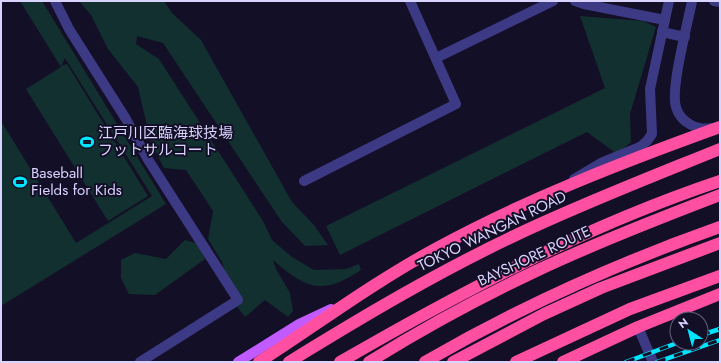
<svg xmlns="http://www.w3.org/2000/svg" width="721" height="363" font-family="Jost,'Noto Sans JP',sans-serif">
  <style>
    .green { fill: #12302f }
    .lines { fill: none; stroke-linecap: round; stroke-linejoin: round }
    .minor { stroke: #3d3a85; stroke-width: 10 }
    .major { stroke: #c25bff; stroke-width: 10 }
    .highway { stroke: #ff4fa3; stroke-width: 12 }
    .rail-casing { stroke: #00e5ff; stroke-width: 4.5 }
    .rail { stroke: #130f26; stroke-width: 3; stroke-dasharray: 9; stroke-linecap: butt }
    .labels { text-anchor: middle; dominant-baseline: central; stroke-width: 4; stroke-linejoin: round; paint-order: stroke }
    .poi-label { font-size: 15px; fill: #d9d4ff; stroke: #130f26; text-anchor: start }
    .street-label { font-size: 15px; fill: #d9d4ff; stroke: #130f26 }
  </style>
  <rect width="100%" height="100%" fill="#130f26"/>
  <!-- green -->
  <g class="green">
    <polygon points="20,1 42,1 166,204 1,306 1,121 76,243 152,196 65,58 61,66 67,64 148,196 108,221 26,89 61,67"/>
    <path d="M79 1H164L172 13 201 40 292 202 314 225 328 245 305 246 282 222 163 43 137 36 136 44 159 59 263 221 272 240 292 257 314 270 346 269 359 264 361 270C322 296 306 289 273 260L276 269 290 293 293 311 288 317 265 300 245 317 232 300 222 262 208 239 213 211 186 170 164 168 151 143 138 87 108 49 91 15Z"/>
    <polygon points="580,16 643,21 656,27 630,114 631,142 617,154 587,132 340,255 326,226 605,88"/>
    <polygon points="185,240 199,244 205,259 155,295 129,294 121,278 121,260 135,253 166,259"/>
  </g>
  <g class="lines">
    <!-- minor -->
    <g class="minor">
      <polyline points="55,1 69,29 126,119 147,158 238,300 140,362"/>
      <polyline points="575,1 584,4 665,20"/>
      <path d="M692 1C688 23 670 89 676 107 680 122 697 131 712 128"/>
      <polyline points="714,1 720,2"/>
      <polyline points="662,32 685,37"/>
      <polyline points="436,58 553,1"/>
      <polyline points="574,179 601,163 640,147 647,141 652,134 650,89 669,1"/>
      <polyline points="304,181 456,104 410,1"/>
      <polyline points="638,327 653,362"/>
    </g>
    <!-- major -->
    <polyline class="major" points="238,362 299,324 331,309"/>
    <!-- highway -->
    <g class="highway">
      <path d="M259 362C318 324 374 282 437 248 527 199 623 162 720 127"/>
      <path d="M289 362C362 317 436 273 514 236 581 204 651 177 720 149"/>
      <path d="M340 362C461 292 586 226 720 181"/>
      <path d="M369 362C422 329 477 299 534 272 595 243 657 219 720 195"/>
      <path d="M425 362C518 308 618 263 720 227"/>
      <polyline points="453,362 544,314 601,288 720,243"/>
      <polyline points="516,362 630,309 720,276"/>
      <polyline points="563,362 638,327 720,294"/>
    </g>
    <defs>
      <g id="rail">
        <polyline points="701,335 720,329"/>
        <polyline points="626,362 677,343"/>
        <polyline points="657,362 720,340"/>
      </g>
    </defs>
    <!-- rail casing -->
    <use href="#rail" class="rail-casing"/>
    <!-- rail -->
    <use href="#rail" class="rail"/>
  </g>
  <!-- icons -->
  <defs>
    <symbol id="stadium-bare" viewBox="-9 -9 18 18"><path d="M0-5a6.5 5 0 1 0 0 10a6.5 5 0 1 0 0-10ZM-3.5-1.8h7v3.6h-7Z" fill="#00e5ff" stroke="#130f26" stroke-width="2.5" paint-order="stroke"/></symbol>
  </defs>
  <g fill-rule="evenodd">
    <use href="#stadium-bare" x="77" y="132" width="20" height="20"/>
    <use href="#stadium-bare" x="10" y="172" width="20" height="20"/>
  </g>
  <g class="labels">
    <!-- poi labels -->
    <g class="poi-label">
      <text x="98" y="133">江戸川区臨海球技場<tspan x="98" dy="17">フットサルコート</tspan></text>
      <text x="31" y="173">Baseball<tspan x="31" dy="17">Fields for Kids</tspan></text>
    </g>
    <!-- street labels -->
    <g class="street-label">
      <text transform="translate(492 231) rotate(-26)">TOKYO WANGAN ROAD</text>
      <text transform="translate(534 256) rotate(-25)">BAYSHORE ROUTE</text>
    </g>
  </g>
  <!-- border -->
  <rect width="721" height="363" fill="none" stroke="#d9d4ff" stroke-width="4"/>
  <!-- north arrow -->
  <g transform="translate(689 331) rotate(324)"><circle r="19" fill="#130f26" stroke="#625e7d"/>
  <path d="M0-3L7 15L0 10L-7 15Z" fill="#00e5ff"/>
  <text y="-6" font-size="11" font-weight="bold" text-anchor="middle" fill="#d9d4ff">N</text>
  </g>
</svg>
